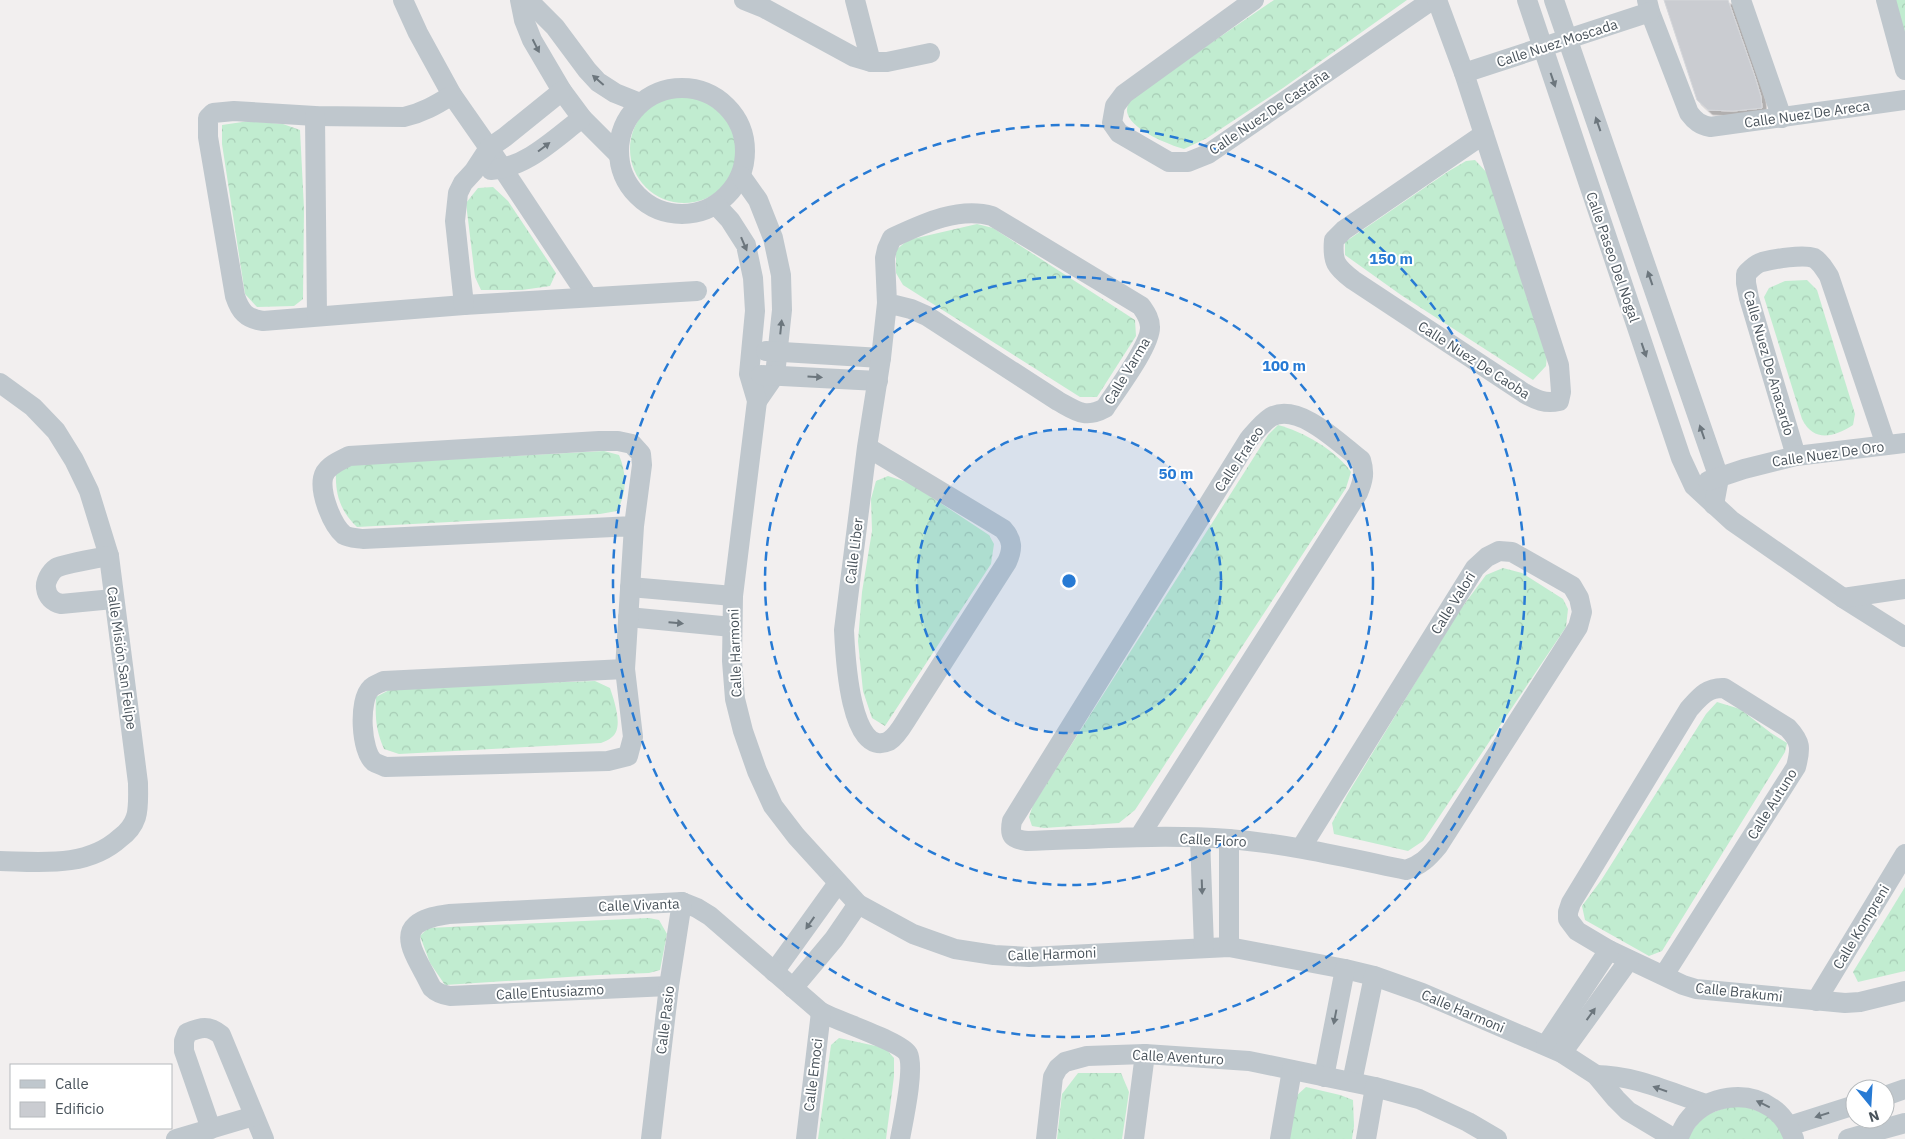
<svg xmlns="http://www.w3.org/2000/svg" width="1905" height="1139" font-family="'IBM Plex Sans',sans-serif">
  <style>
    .forest { fill: url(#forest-crowns) }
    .building { fill: #caccd1; stroke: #d4d6da; filter: url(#shadow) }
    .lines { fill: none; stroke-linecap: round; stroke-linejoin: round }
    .minor { stroke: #bfc7cd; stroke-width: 20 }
    .oneway { fill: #6c767d }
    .ring { fill: none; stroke: #277ad4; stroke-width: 2.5; stroke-dasharray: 9 6 }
    .labels { text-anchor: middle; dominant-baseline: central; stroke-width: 4; stroke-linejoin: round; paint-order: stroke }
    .street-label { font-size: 14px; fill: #49535b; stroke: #fff }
    .centre { fill: #277ad4; stroke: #fff; stroke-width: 2.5 }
    .ring-label { font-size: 15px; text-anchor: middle; font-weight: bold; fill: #277ad4; stroke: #fff; stroke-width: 4; stroke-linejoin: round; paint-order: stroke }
  </style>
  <defs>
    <pattern id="forest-crowns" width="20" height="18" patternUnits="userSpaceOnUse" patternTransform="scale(1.25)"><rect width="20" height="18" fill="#c1ecd0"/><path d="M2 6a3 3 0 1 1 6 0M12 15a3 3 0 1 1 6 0" fill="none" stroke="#a7ccb5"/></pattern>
    <filter id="shadow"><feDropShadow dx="4.5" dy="4.5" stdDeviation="0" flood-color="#0004"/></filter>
  </defs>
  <rect width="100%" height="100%" fill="#f2efef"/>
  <!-- forest -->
  <g class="forest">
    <path d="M1274 0H1407L1283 88 1207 138 1184 149C1169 145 1133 130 1128 115 1125 108 1129 103 1132 97Z"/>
    <polygon points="1894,0 1905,0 1905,34"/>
    <circle cx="684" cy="149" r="54"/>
    <polygon points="249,121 283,124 300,130 304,209 303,299 294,306 257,307 245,294 222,144 222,125"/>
    <polygon points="1475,160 1490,176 1547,355 1546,366 1533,380 1401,295 1345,255 1345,242 1449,171 1466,161"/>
    <polygon points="493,187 508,201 556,273 550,286 522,290 481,290 475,277 466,203 478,188"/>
    <polygon points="977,224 993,228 1135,320 1136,336 1097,397 1080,397 903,285 896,273 896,250 908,240"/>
    <path d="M1807 280 1817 290 1855 414 1853 425C1834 437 1814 443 1802 419L1764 297 1769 288 1785 281Z"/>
    <path d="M1278 425C1302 431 1337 451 1351 472L1346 488 1135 810 1119 823 1044 828 1032 826 1029 817 1033 805 1268 435Z"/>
    <path d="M604 451 619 455C627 474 627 493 617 511L600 514 357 527C341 512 335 495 336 473L345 465Z"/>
    <polygon points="888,476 910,483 989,535 994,544 991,564 885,726 872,718 863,691 858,641 862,592 872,531 871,499 876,481"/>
    <polygon points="1503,568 1522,573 1563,599 1568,609 1566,627 1423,841 1408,851 1334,834 1332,823 1347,795 1457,614 1486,575"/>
    <path d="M595 681 610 688C614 700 624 728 612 737 609 740 605 741 601 743L399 754 384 749C376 730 375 718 376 697L393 688Z"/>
    <polygon points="1717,702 1740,709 1771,733 1787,743 1785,752 1662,951 1649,956 1585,920 1582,906 1602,879 1706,714"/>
    <polygon points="1905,887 1905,971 1858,982 1853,972"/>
    <polygon points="649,918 659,920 667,934 660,970 649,973 598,975 445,985 430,963 420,936 428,928"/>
    <polygon points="839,1038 885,1048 894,1058 894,1076 886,1139 818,1139 831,1045"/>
    <polygon points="1078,1073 1121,1073 1129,1092 1122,1139 1057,1139 1062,1094"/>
    <polygon points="1306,1087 1340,1095 1353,1100 1354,1126 1352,1139 1289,1139 1296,1096"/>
    <path d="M1738 1104 1769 1115 1786 1139H1688C1702 1112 1711 1113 1738 1104Z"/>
  </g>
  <!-- building -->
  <polygon class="building" points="1664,0 1728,0 1755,77 1761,97 1762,108 1733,111 1708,110 1697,100"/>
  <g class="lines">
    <!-- minor -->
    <g class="minor">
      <polyline points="403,0 418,33 452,95 489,148 588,297"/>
      <polyline points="520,0 524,20 532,40 562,91 582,118 618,154"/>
      <polyline points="528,0 555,27 587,70 598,82 615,93 640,103"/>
      <polyline points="744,0 764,8 854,57 871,62 887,62 930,53"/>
      <polyline points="855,0 871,62"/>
      <polyline points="1254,0 1124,94 1115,106 1112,123 1119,133 1169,162 1188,162 1208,154 1432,0"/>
      <path d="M1437 0 1464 73 1559 365 1561 392 1559 401C1545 404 1536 400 1524 393L1353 280C1336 267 1332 262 1334 240L1344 230 1484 134"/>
      <polyline points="1527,0 1681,458 1694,486 1732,521 1843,598 1905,637"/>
      <polyline points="1554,0 1719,478 1714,505"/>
      <path d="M1647 0 1650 12 1689 113C1695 121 1700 125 1710 127L1905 100"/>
      <polyline points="1741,0 1782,118"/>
      <polyline points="1886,0 1905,70"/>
      <polyline points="1464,73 1650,12"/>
      <circle cx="682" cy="151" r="63"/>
      <path d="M452 95C436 105 422 113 404 117L315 116 234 111 213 113 208 118V137L235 296C240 311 246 319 263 321L464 305 697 291"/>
      <polyline points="315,116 317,316"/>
      <path d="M491 170C527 167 554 139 582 118"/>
      <polyline points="741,176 758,200 773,238 781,275 782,310 775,375 757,401"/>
      <polyline points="716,205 730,220 746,245 753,278 755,311 749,374 757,401 733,596 732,661 735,699 743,731 757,771 773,806 796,836 858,904 913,934 955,949 994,955 1029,957 1229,947 1345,969 1374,976 1422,993 1562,1053 1596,1075 1616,1099 1628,1111 1675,1139"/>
      <polyline points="464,305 455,221 458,193 463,183 474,171 489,148 505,137 562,91"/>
      <polyline points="766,351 881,358"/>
      <polyline points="761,375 878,381"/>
      <path d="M0 383 33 407 56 431 74 460 89 491 109 556 138 783C138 794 139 807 136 817 133 826 127 833 120 838 87 868 41 862 0 861"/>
      <path d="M867 447 1003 529C1013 540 1013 549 1007 562L908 717C903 725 897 736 889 741 849 760 845 650 844 630L867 447 881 358 887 303 885 258 887 249 892 238C922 224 959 206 992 216L1141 306C1145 312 1150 318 1150 327 1151 345 1116 391 1105 408 1085 419 1076 411 1058 401L927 316 911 309 887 303"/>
      <path d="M1796 456 1749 298 1746 283V274C1751 269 1755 264 1762 262 1774 259 1803 254 1814 258 1821 262 1825 270 1829 276L1886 445"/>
      <polyline points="1708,481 1744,469 1796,456 1905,443"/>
      <path d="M109 556C98 558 63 564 56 568 50 572 45 582 46 588 47 597 53 602 61 604L113 599"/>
      <polyline points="630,587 733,596"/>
      <polyline points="1843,598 1905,589"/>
      <polyline points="628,617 732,627"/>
      <path d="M625 669 384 681C380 683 374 685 371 688 358 700 361 752 374 762 377 764 382 765 385 767L608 761 628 756 633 737 625 669 634 526 642 465 641 454 632 444 618 441H599L349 456C340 461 325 466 323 478 320 494 332 525 344 535 349 538 357 538 363 539L634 526"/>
      <path d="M1139 837 1358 493C1363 481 1365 473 1361 460 1340 444 1299 402 1271 417 1262 423 1256 431 1249 439L1012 821C1009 836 1012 839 1027 841 1094 839 1162 834 1229 839 1289 844 1348 858 1406 870 1421 865 1428 858 1438 846L1578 627 1582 612 1579 598 1572 586 1512 552 1499 551 1487 557 1475 568 1301 848"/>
      <polyline points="1200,838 1204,947"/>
      <polyline points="1229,839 1229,947"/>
      <polyline points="774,972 838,883"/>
      <path d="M1664 975 1796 767C1801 748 1801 742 1788 728L1724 688C1707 687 1699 698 1689 709L1571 903 1568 912V919L1577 931 1609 950 1683 985 1696 989 1845 1003 1860 1002 1905 991"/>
      <path d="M669 986 450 996C444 995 437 993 432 988 429 983 426 976 423 971 417 959 402 937 416 925 425 917 438 916 449 914L682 902 697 908 710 916 821 1012C837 1021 902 1042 908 1054 915 1068 903 1122 900 1139"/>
      <polyline points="793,988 834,939 858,904"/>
      <polyline points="1816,1001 1905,854"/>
      <polyline points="1546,1045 1609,950"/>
      <polyline points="1562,1053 1629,960"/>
      <path d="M1596 1075C1634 1075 1671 1093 1706 1104"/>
      <polyline points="1324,1077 1345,969"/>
      <polyline points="1352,1082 1374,976"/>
      <polyline points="1885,1096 1905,1089"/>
      <polyline points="1789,1126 1855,1105"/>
      <path d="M211 1129 184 1051V1041L187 1033C201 1027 209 1025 221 1035L264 1139"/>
      <polyline points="176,1139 254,1116"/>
      <polyline points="651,1139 669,986 682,902"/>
      <polyline points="806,1139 821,1012"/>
      <polyline points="1046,1139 1053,1077 1058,1068 1065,1062 1087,1056 1145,1054 1249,1061 1375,1087 1419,1099 1468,1122 1497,1139"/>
      <polyline points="1134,1139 1145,1054"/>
      <polyline points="1280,1139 1292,1070"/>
      <polyline points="1366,1139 1375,1087"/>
      <path d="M1678 1139C1681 1133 1684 1124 1689 1119 1709 1095 1747 1090 1772 1108 1783 1115 1790 1128 1794 1139"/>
      <polyline points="1848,1139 1905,1123"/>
    </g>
  </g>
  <!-- one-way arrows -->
  <defs><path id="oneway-solid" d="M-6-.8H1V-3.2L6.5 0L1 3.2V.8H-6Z" transform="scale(1.25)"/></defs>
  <g class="oneway">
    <use href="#oneway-solid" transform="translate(536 46) rotate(63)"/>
    <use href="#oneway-solid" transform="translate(598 80) rotate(-139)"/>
    <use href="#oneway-solid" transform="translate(1553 80) rotate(71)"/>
    <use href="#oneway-solid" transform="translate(1598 124) rotate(-109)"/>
    <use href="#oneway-solid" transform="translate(544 147) rotate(-37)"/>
    <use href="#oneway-solid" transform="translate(744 244) rotate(67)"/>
    <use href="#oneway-solid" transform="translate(1650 278) rotate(-109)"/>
    <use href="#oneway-solid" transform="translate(781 327) rotate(-84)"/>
    <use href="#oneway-solid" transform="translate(1644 350) rotate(71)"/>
    <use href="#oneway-solid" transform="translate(815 377) rotate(3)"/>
    <use href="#oneway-solid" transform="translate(1702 432) rotate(-109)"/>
    <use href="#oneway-solid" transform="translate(676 623) rotate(5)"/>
    <use href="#oneway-solid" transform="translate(1202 887) rotate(88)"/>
    <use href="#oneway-solid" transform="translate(810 923) rotate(125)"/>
    <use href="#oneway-solid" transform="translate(1591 1014) rotate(-54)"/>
    <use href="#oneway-solid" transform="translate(1335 1017) rotate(101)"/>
    <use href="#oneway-solid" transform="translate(1660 1089) rotate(-161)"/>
    <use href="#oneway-solid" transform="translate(1763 1104) rotate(-154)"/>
    <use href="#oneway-solid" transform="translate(1822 1115) rotate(163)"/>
  </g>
  <!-- distance rings -->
  <circle cx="1069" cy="581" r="152" fill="#277ad4" fill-opacity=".12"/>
  <g class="ring">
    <circle cx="1069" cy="581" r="152"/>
    <circle cx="1069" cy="581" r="304"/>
    <circle cx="1069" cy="581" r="456"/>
  </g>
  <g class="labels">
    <!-- street labels -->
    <g class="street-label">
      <text transform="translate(1557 43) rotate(-18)">Calle Nuez Moscada</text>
      <text transform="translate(1269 112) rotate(-34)">Calle Nuez De Castaña</text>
      <text transform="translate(1807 114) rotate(-8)">Calle Nuez De Areca</text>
      <text transform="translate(1613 257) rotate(71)">Calle Paseo Del Nogal</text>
      <text transform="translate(1474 360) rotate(33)">Calle Nuez De Caoba</text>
      <text transform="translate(1769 363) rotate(74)">Calle Nuez De Anacardo</text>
      <text transform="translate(1127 371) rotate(-59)">Calle Varma</text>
      <text transform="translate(1828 454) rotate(-8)">Calle Nuez De Oro</text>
      <text transform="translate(1239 459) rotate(-56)">Calle Frateo</text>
      <text transform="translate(854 551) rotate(-83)">Calle Liber</text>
      <text transform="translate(1453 603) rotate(-58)">Calle Valori</text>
      <text transform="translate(735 653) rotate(-92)">Calle Harmoni</text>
      <text transform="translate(122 658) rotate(82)">Calle Misión San Felipe</text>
      <text transform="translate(1772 804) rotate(-58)">Calle Autuno</text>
      <text transform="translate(1213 840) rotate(3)">Calle Floro</text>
      <text transform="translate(639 905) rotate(-2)">Calle Vivanta</text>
      <text transform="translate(1861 927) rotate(-59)">Calle Kompreni</text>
      <text transform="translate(1052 954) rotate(-2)">Calle Harmoni</text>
      <text transform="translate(550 992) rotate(-3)">Calle Entusiazmo</text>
      <text transform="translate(1739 992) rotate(6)">Calle Brakumi</text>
      <text transform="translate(1463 1011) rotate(23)">Calle Harmoni</text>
      <text transform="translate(665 1020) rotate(-83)">Calle Pasio</text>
      <text transform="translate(1178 1057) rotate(3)">Calle Aventuro</text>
      <text transform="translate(813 1075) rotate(-83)">Calle Emoci</text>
    </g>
  </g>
  <circle cx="1069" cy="581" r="8" class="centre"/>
  <g class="ring-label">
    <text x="1391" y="264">150 m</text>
    <text x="1284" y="371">100 m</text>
    <text x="1176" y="479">50 m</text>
  </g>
  <!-- legend -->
  <rect x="10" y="1064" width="162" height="65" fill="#ffffff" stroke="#b6babd"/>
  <rect x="20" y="1080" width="25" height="8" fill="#bfc7cd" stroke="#b6babd"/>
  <text x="55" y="1089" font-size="15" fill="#49535b">Calle</text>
  <rect x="20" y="1102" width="25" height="15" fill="#caccd1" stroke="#b6babd"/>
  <text x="55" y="1114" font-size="15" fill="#49535b">Edificio</text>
  <!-- north arrow -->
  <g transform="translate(1870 1104) rotate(162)"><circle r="24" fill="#ffffff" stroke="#b6babd"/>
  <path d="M0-4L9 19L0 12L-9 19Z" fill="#277ad4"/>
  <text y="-8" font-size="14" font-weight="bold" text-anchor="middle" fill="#49535b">N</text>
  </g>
</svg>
